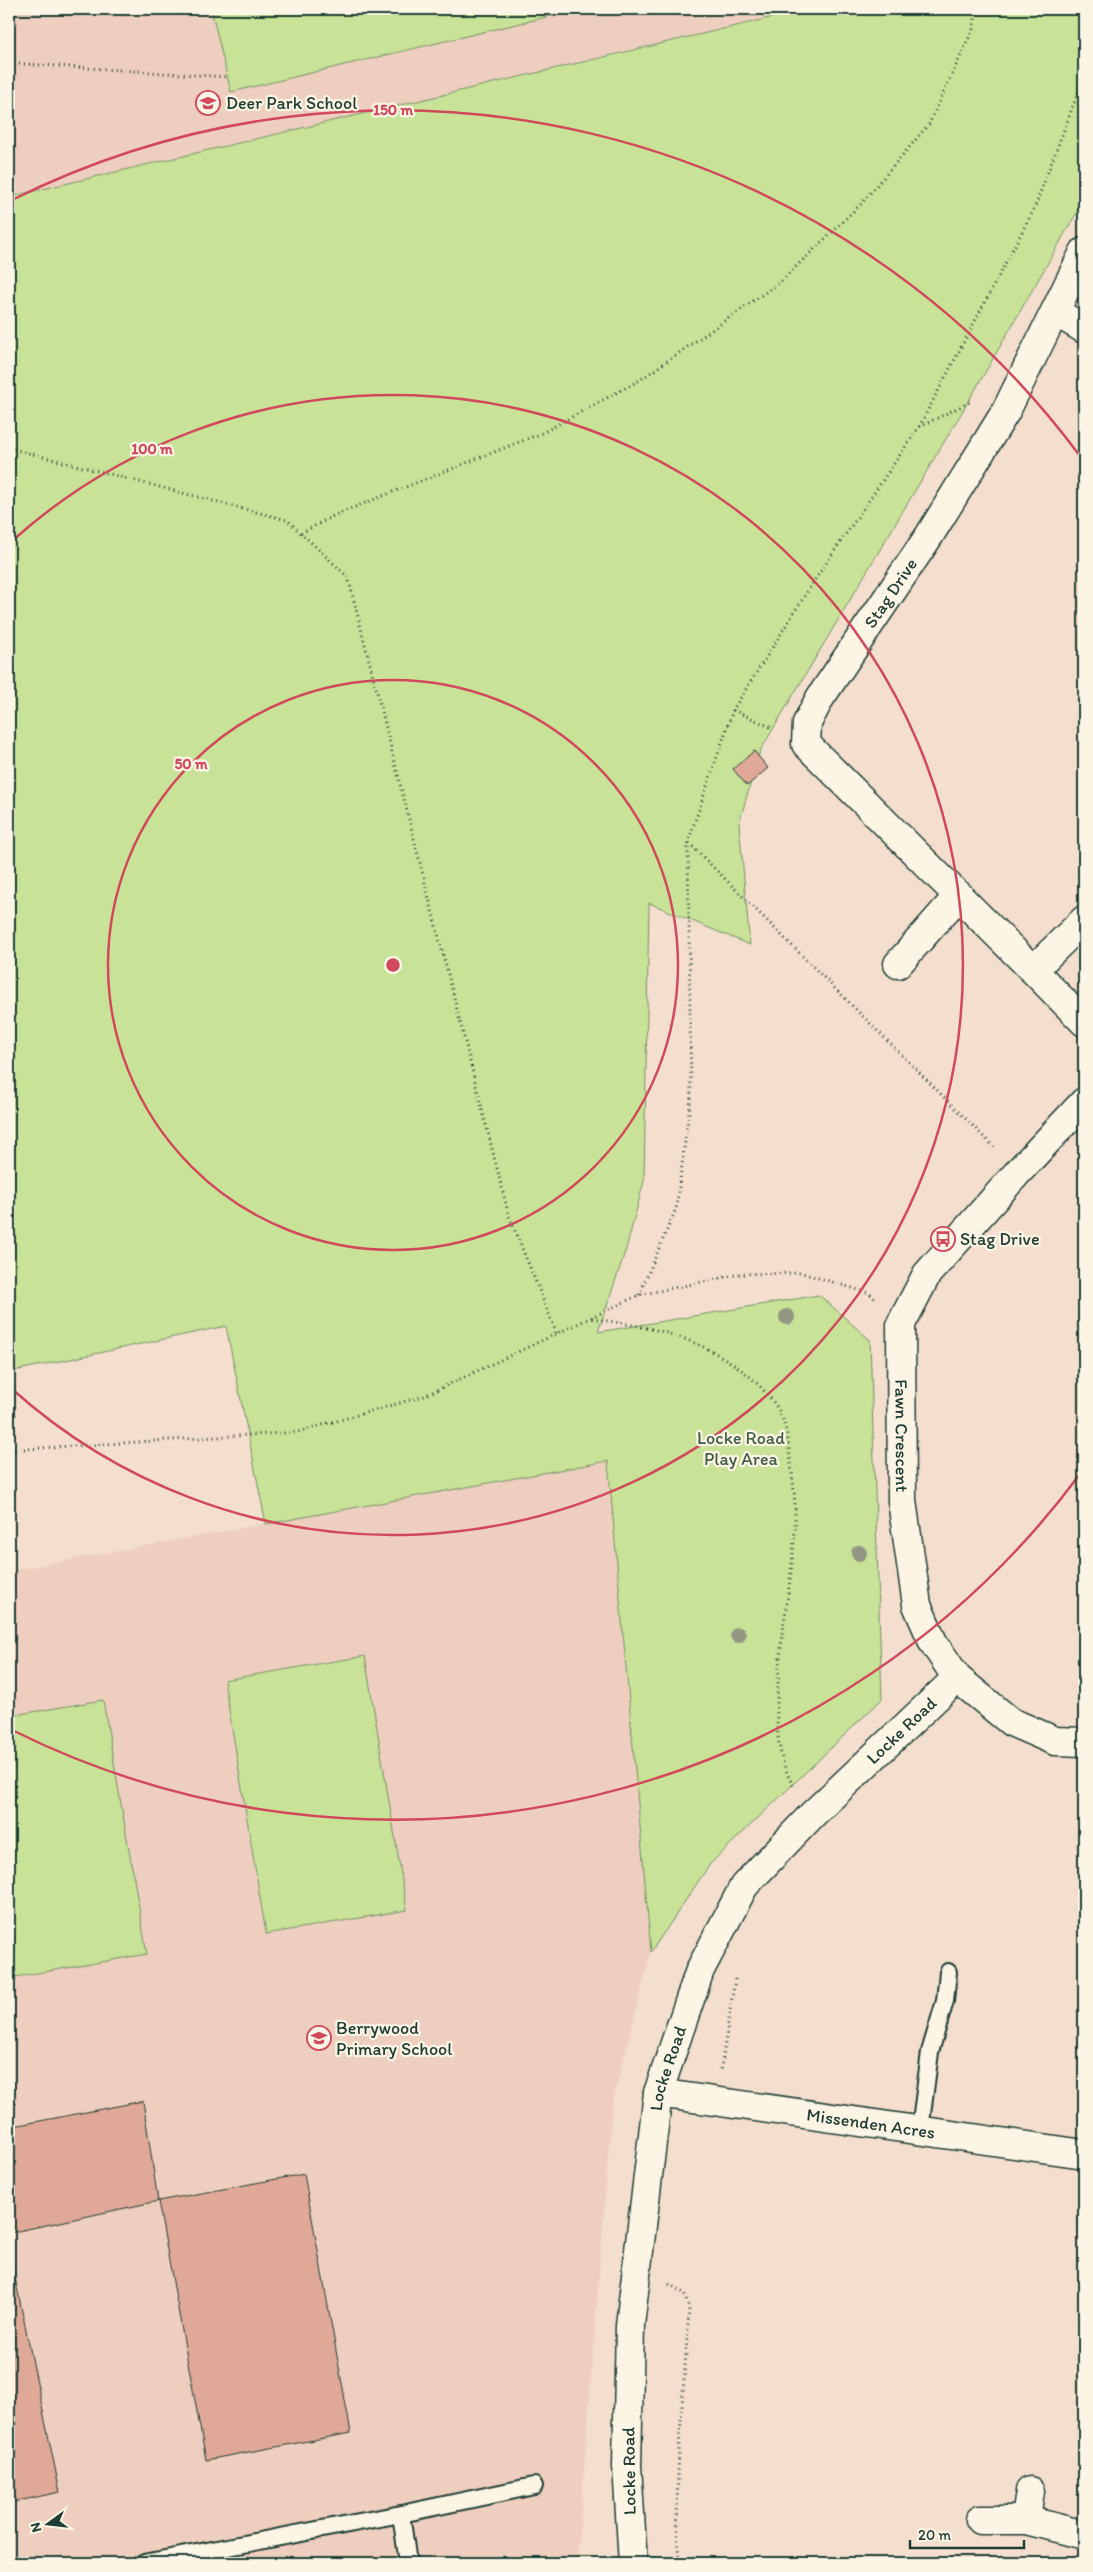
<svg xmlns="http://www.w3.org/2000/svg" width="1093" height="2572" font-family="Itim,sans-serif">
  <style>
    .built { fill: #eecebe }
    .green { fill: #c8e298; stroke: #749066 }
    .building { fill: #e0a997; stroke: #1f3d34 }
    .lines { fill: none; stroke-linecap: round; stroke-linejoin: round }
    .service-casing { stroke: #1f3d34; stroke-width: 20 }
    .minor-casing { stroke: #1f3d34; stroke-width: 31 }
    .path { stroke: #1f3d34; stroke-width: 3; stroke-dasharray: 1 4; stroke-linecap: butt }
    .service { stroke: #fcf5e5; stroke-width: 16 }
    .minor { stroke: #fcf5e5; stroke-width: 28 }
    .tree { fill: #929884 }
    .ring { fill: none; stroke: #d1495b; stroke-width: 2.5 }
    .labels { text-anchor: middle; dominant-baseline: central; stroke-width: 4.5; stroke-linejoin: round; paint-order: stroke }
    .poi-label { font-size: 18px; fill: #1f3d34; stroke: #fcf5e5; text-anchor: start }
    .street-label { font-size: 18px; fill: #1f3d34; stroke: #fcf5e5 }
    .park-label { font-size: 18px; fill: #415e48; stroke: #fcf5e5 }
    .centre { fill: #d1495b; stroke: #fcf5e5; stroke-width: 2.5 }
    .ring-label { font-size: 15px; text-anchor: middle; font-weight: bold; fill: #d1495b; stroke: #fcf5e5; stroke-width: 4.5; stroke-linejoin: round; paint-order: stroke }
  </style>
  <rect width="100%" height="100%" fill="#f4dece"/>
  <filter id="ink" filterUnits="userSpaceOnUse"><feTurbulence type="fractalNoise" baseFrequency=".02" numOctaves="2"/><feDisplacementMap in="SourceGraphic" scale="10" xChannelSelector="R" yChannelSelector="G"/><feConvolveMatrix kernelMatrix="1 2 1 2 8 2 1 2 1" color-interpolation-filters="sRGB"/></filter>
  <g filter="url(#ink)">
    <!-- built -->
    <g class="built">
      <polygon points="9,9 808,9 9,197"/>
      <polygon points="608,1461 651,1952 612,2104 577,2563 9,2563 9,1571"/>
    </g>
    <!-- green -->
    <g class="green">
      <polygon points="211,9 580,9 231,92"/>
      <polygon points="808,9 1084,9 1084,200 975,390 760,751 739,823 750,945 649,903 644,1181 626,1249 598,1332 819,1295 870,1340 882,1699 710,1864 651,1952 608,1461 266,1524 226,1326 9,1372 9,197"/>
      <polygon points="365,1656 407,1910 266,1934 224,1680"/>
      <polygon points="103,1700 147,1954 9,1978 9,1716"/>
    </g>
    <!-- building -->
    <g class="building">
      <polygon points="754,751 768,768 747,786 733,769"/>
      <polygon points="143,2101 158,2201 9,2233 9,2127"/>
      <polygon points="304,2174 351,2433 206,2460 158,2201"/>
      <polygon points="9,2249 60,2492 9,2503"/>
    </g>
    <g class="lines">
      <defs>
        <g id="service">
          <polyline points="920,2130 930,2052 945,2001 948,1972"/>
          <polyline points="401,2514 534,2486"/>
          <polyline points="144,2563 401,2514 408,2563"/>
        </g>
        <g id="minor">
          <polyline points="1056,312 1084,329"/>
          <polyline points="1084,920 1033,970 1084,1022"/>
          <polyline points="898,964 959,895"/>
          <path id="s1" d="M1033 970 806 744 807 723 820 698 929 536 1006 411 1084 252"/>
          <path id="s2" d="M1084 1102 1019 1171 927 1274 901 1324 902 1501 917 1605 933 1642 957 1678 1011 1722 1055 1741 1084 1742"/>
          <path id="s3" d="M658 2093 1084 2154"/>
          <polyline points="980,2520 1026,2520 1084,2535"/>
          <polyline points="1026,2520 1030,2491"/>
          <path id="s4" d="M633 2563 627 2466 630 2325 658 2093 700 1970 744 1886 813 1814 957 1678"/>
        </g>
      </defs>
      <!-- service casing -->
      <use href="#service" class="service-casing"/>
      <!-- minor casing -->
      <use href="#minor" class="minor-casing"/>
      <!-- path -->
      <g class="path">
        <polyline points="9,63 228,77"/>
        <polyline points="919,427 972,401"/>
        <polyline points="9,448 287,520 348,577 509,1216 557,1334"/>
        <polyline points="301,533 335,515 542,433 640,380 779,283 861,204 929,124 973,29 977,9"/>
        <polyline points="733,710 773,728"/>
        <polyline points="689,843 994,1147"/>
        <polyline points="639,1295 676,1209 691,1097 688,842 733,710 812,584 919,427 1034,209 1084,77"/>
        <path d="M592 1318C617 1323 645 1326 670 1334 710 1346 757 1373 779 1411 786 1424 789 1444 790 1458 794 1485 797 1515 794 1541 791 1584 782 1626 779 1669 776 1710 773 1751 794 1787"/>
        <polyline points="9,1450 298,1432 424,1396 639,1295 740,1274 802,1273 869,1293 877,1301"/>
        <polyline points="721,2069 735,1979"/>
        <path d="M669 2284 684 2293 689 2309C684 2394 673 2479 679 2563"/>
      </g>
      <!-- service -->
      <use href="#service" class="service"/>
      <!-- minor -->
      <use href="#minor" class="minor"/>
    </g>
    <!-- trees -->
    <g class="tree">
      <circle cx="787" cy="1317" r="8"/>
      <circle cx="859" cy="1553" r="8"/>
      <circle cx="738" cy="1635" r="8"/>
    </g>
  </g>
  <!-- distance rings -->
  <g class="ring">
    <circle cx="393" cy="965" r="285"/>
    <path d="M12 541A570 570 0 1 1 12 1389"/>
    <path d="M1080 1474A855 855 0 0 1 12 1730M12 200A855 855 0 0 1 1080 456"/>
  </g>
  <!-- icons -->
  <defs>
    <symbol id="school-ring" viewBox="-11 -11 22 22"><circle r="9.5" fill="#fcf5e5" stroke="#d1495b" stroke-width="1.5"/><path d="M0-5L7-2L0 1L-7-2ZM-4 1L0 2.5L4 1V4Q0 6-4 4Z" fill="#d1495b"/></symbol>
    <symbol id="bus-ring" viewBox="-11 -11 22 22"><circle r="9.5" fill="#fcf5e5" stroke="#d1495b" stroke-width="1.5"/><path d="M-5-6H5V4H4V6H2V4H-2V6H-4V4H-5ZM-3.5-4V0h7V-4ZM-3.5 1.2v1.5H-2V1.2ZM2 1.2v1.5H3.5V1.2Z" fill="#d1495b"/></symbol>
  </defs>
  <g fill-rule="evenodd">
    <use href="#school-ring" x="194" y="89" width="28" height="28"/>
    <use href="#bus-ring" x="929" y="1225" width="28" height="28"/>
    <use href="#school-ring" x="305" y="2024" width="28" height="28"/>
  </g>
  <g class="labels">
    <!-- poi labels -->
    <g class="poi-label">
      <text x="226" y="103">Deer Park School</text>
      <text x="960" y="1239">Stag Drive</text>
      <text x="336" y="2028">Berrywood<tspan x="336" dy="21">Primary School</tspan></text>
    </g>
    <!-- street labels -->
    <g class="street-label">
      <text stroke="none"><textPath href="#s1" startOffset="496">Stag Drive</textPath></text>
      <text stroke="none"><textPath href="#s2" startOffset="401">Fawn Crescent</textPath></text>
      <text stroke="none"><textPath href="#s4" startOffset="918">Locke Road</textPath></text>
      <text stroke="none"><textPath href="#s4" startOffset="498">Locke Road</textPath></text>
      <text stroke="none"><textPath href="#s3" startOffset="215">Missenden Acres</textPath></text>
      <text transform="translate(629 2471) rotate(-91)">Locke Road</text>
    </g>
    <!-- park labels -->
    <g class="park-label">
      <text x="741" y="1438">Locke Road<tspan x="741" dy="21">Play Area</tspan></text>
    </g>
  </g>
  <circle cx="393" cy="965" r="8" class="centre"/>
  <g class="ring-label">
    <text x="393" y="115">150 m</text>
    <text x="152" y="454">100 m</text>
    <text x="191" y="769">50 m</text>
  </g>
  <!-- margin -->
  <rect width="1093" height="2572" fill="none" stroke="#fcf5e5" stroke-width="30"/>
  <rect x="15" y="15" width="1063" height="2542" fill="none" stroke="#1f3d34" stroke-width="2" filter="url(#ink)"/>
  <!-- north arrow -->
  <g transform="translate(48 2524) rotate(255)" stroke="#fcf5e5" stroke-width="4" paint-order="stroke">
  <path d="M0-4L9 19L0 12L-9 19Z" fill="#1f3d34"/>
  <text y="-8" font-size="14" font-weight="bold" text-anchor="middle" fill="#1f3d34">N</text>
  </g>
  <!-- scale -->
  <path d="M910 2540v8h114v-8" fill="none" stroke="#1f3d34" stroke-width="2.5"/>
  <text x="918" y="2540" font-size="15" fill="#1f3d34" stroke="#fcf5e5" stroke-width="4" paint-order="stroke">20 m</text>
</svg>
